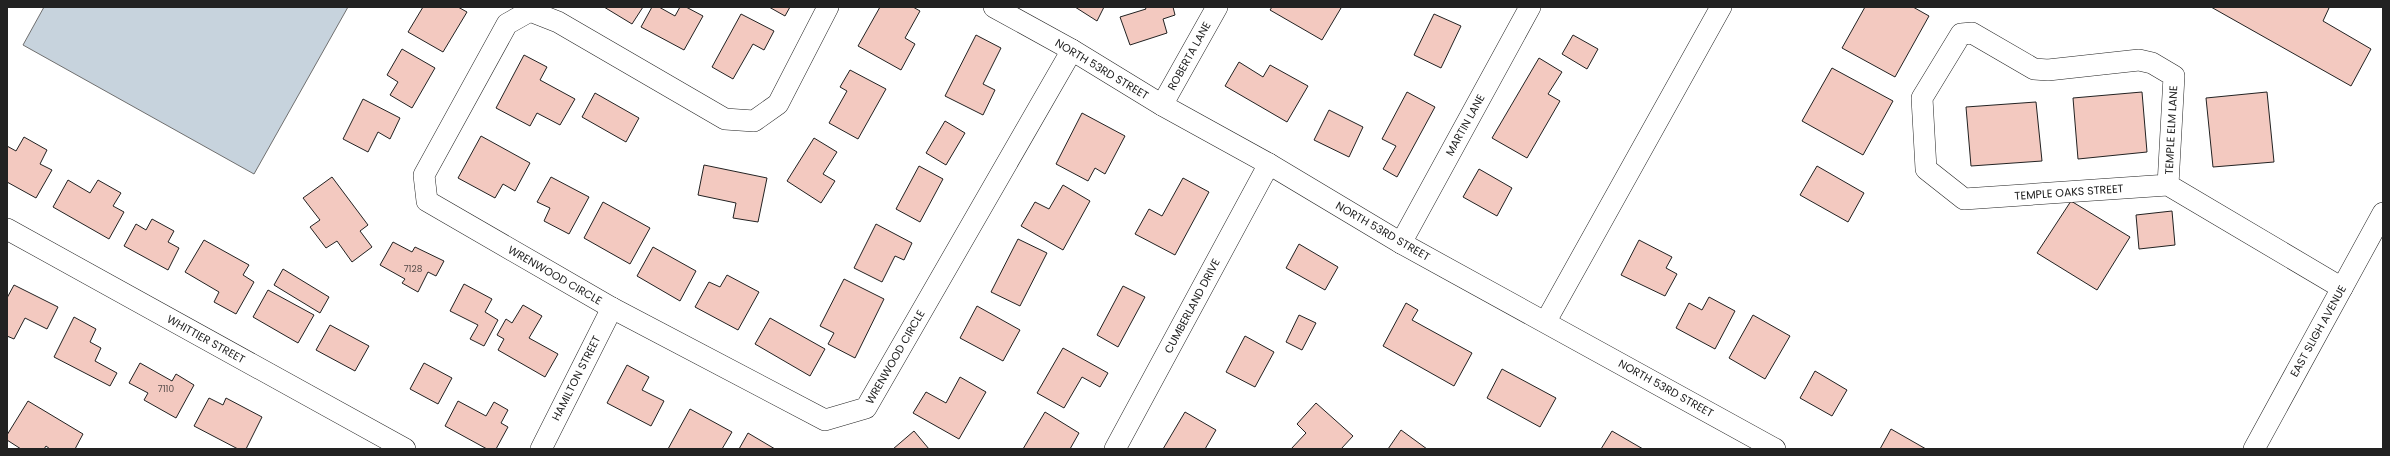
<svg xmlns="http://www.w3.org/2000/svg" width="2390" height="456" font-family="Poppins,sans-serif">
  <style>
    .water { fill: #c7d3dd; stroke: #6f6f6f }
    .building { fill: #f3c9c0; stroke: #222 }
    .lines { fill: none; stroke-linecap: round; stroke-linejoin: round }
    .minor-casing { stroke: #222; stroke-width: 22 }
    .minor { stroke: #fff; stroke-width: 21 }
    .labels { text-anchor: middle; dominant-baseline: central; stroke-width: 3; stroke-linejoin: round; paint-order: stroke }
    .number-label { font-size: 9px; fill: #564c4a }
    .street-label { font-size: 11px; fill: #222; stroke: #fff }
  </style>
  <rect width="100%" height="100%" fill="#fff"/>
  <!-- water -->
  <polygon class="water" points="44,7 348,7 254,174 23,45"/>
  <!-- building -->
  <g class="building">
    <polygon points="423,7 458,7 467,12 443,52 408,32"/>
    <polygon points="604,7 643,7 632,24"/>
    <polygon points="652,7 659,7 675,16 680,7 686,7 703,16 684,50 641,27"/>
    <polygon points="769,7 790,7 785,16"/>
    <polygon points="880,7 913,7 920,11 905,38 915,44 901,70 858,46"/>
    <polygon points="1075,7 1104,7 1097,21"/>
    <polygon points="1145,7 1173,7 1175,15 1163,19 1167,33 1130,45 1120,17 1146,9"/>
    <polygon points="1272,7 1339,7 1341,8 1322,40 1270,10"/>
    <polygon points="1865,7 1913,7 1929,16 1895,77 1842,48"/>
    <polygon points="2211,7 2327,7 2329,8 2323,21 2371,49 2351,86"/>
    <polygon points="741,14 774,31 764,50 753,44 733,79 712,67"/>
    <polygon points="1434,14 1461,26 1441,68 1414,55"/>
    <polygon points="976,35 1001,48 983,84 995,90 983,115 945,96"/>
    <polygon points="1573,35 1598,49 1587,69 1562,54"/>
    <polygon points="402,49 435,68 412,108 390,95 398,82 387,75"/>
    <polygon points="524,55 547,67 540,80 575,99 560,125 537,113 530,126 496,108"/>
    <polygon points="1539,58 1562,72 1548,94 1560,101 1527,158 1492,138"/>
    <polygon points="1239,62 1263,77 1270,65 1308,86 1287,122 1225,86"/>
    <polygon points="1832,68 1893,101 1863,155 1802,121"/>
    <polygon points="850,70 886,89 858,139 829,123 847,91 840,87"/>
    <polygon points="1407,92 1435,107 1397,177 1383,169 1396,146 1382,139"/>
    <polygon points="2142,92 2147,152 2078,159 2073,98"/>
    <polygon points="2267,92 2274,162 2213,167 2206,98"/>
    <polygon points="595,93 639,118 626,142 582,117"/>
    <polygon points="363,99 400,118 390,139 378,132 368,152 343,139"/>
    <polygon points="2036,102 2042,161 1971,166 1966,107"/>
    <polygon points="1329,110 1363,127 1349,157 1314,140"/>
    <polygon points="1082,113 1125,136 1105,174 1095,168 1088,181 1056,164"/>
    <polygon points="945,121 965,133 946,165 926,153"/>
    <polygon points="481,136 530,163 515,191 503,184 495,198 458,178"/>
    <polygon points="24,137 47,150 40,164 52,170 36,198 7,182 7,146 16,151"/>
    <polygon points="814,138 837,152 823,174 835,181 821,203 787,181"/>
    <polygon points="704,165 767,178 758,222 733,218 736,203 698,195"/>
    <polygon points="919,166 943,179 920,222 896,209"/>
    <polygon points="1817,166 1864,193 1848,222 1800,195"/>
    <polygon points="1479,169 1512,188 1497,216 1463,197"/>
    <polygon points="332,177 368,225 360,231 372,247 352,262 337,241 326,248 310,227 320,220 303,198"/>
    <polygon points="551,177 589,197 569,234 544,221 550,208 537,202"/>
    <polygon points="1183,178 1209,192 1175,255 1135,234 1149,209 1162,216"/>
    <polygon points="68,180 90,193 98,180 121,193 113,206 124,212 109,239 53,207"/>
    <polygon points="1063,185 1090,201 1063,250 1021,226 1035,202 1049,209"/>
    <polygon points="2071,201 2130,237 2097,290 2037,253"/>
    <polygon points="603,202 650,228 630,264 584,238"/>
    <polygon points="2172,211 2175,245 2139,249 2136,215"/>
    <polygon points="152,219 174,231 168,242 179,248 168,270 124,246 136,224 146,230"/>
    <polygon points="876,224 912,243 904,260 895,256 882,282 854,268"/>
    <polygon points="1018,239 1047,253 1020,306 991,292"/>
    <polygon points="204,240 249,265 243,275 254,282 236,314 214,302 219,292 185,272"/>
    <polygon points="1639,240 1672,257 1666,268 1677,274 1665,296 1621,275"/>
    <polygon points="393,242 412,252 415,247 444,261 436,276 428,272 418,292 402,283 405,279 380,265"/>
    <polygon points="1299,244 1338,267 1325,290 1286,268"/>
    <polygon points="653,247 696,271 680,301 637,276"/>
    <polygon points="283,269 329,297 320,313 274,285"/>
    <polygon points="727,275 759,292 738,330 695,307 709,282 720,287"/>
    <polygon points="844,279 884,299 855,358 828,344 834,333 820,326"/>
    <polygon points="464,284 492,299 485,312 498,320 484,346 470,339 478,325 450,311"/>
    <polygon points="14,285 58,307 47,329 25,318 14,339 7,336 7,298"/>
    <polygon points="1123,286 1145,297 1118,347 1097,335"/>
    <polygon points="268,290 314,315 298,343 253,317"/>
    <polygon points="1709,297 1735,311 1715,349 1676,328 1689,303 1702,310"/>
    <polygon points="1406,303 1418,310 1412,320 1472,353 1454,386 1383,346"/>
    <polygon points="523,305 542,316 529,338 558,354 545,377 498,350 504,339 497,335 506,319 512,323"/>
    <polygon points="977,306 1020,330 1003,361 960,338"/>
    <polygon points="1299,315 1316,323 1302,350 1286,342"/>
    <polygon points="1753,315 1790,336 1765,379 1729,358"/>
    <polygon points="74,317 96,329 90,342 101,348 95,361 117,373 110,386 54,357"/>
    <polygon points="770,318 825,349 810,376 755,344"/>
    <polygon points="330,325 369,346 355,371 316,350"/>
    <polygon points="1245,336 1274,352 1255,387 1226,372"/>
    <polygon points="1063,348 1108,373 1100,387 1082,377 1064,408 1037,393"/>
    <polygon points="140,363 172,381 176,374 194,385 176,418 144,400 148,393 129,383"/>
    <polygon points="424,363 452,378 438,404 410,389"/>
    <polygon points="627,365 649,377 642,390 664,401 651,426 607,403"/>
    <polygon points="1502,369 1556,398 1540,427 1487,398"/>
    <polygon points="1815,371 1847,390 1832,416 1800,398"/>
    <polygon points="960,377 986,392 959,439 913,413 926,392 946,403"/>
    <polygon points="209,398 223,405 226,398 262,417 246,449 238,449 194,426"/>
    <polygon points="28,401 83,434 75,449 50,449 46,446 44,449 21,449 7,440 7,435"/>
    <polygon points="458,401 486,416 494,402 508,410 501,423 508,427 496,449 487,449 445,426"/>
    <polygon points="1316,403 1353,436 1341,449 1291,449 1306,433 1297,424"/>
    <polygon points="690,409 732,432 722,449 668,449"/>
    <polygon points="1045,412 1079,433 1070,449 1023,449"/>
    <polygon points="1185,412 1216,430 1205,449 1163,449"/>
    <polygon points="1891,429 1926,449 1880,449"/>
    <polygon points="1401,430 1427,449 1388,449"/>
    <polygon points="914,431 929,449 893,449"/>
    <polygon points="1612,431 1643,449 1601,449"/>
    <polygon points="748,433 775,449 739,449"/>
  </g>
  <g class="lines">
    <defs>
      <g id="minor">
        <polyline points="828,7 778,104 754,121 725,119 558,22 530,11 507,24 424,175 427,201 612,308 825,420 866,408 1072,50"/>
        <polyline points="994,7 1072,50 1162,105 1269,164 1401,243 1775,449"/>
        <polyline points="1162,105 1217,7"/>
        <polyline points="2168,185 2174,76 2152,63 2139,60 2048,70 2034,69 1972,33 1961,34 1922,98 1926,169 1964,199 2168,185 2342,288"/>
        <polyline points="7,229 405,449"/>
        <polyline points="1401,243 1530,7"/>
        <polyline points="1546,321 1721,7"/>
        <polyline points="541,449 612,308"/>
        <polyline points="1115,449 1269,164"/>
        <polyline points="2254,449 2383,213"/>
      </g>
    </defs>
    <!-- minor casing -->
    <use href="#minor" class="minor-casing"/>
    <!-- minor -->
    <use href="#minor" class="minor"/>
  </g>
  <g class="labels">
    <!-- number labels -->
    <g class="number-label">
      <text x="413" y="269">7128</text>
      <text x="166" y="389">7110</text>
    </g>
    <!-- street labels -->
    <g class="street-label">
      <text transform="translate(1189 56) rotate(-61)">ROBERTA LANE</text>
      <text transform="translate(1102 69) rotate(31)">NORTH 53RD STREET</text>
      <text transform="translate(1465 125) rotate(-61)">MARTIN LANE</text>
      <text transform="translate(2171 130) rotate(-87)">TEMPLE ELM LANE</text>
      <text transform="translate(2069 192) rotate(-4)">TEMPLE OAKS STREET</text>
      <text transform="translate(1383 231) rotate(30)">NORTH 53RD STREET</text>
      <text transform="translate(555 275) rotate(30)">WRENWOOD CIRCLE</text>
      <text transform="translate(1192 306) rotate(-62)">CUMBERLAND DRIVE</text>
      <text transform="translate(2318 331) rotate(-61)">EAST SLIGH AVENUE</text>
      <text transform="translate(206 339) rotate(29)">WHITTIER STREET</text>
      <text transform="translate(895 357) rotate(-60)">WRENWOOD CIRCLE</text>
      <text transform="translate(576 378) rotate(-63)">HAMILTON STREET</text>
      <text transform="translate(1666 388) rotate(29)">NORTH 53RD STREET</text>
    </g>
  </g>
  <!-- border -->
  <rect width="2390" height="456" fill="none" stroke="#222222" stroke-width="16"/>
</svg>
